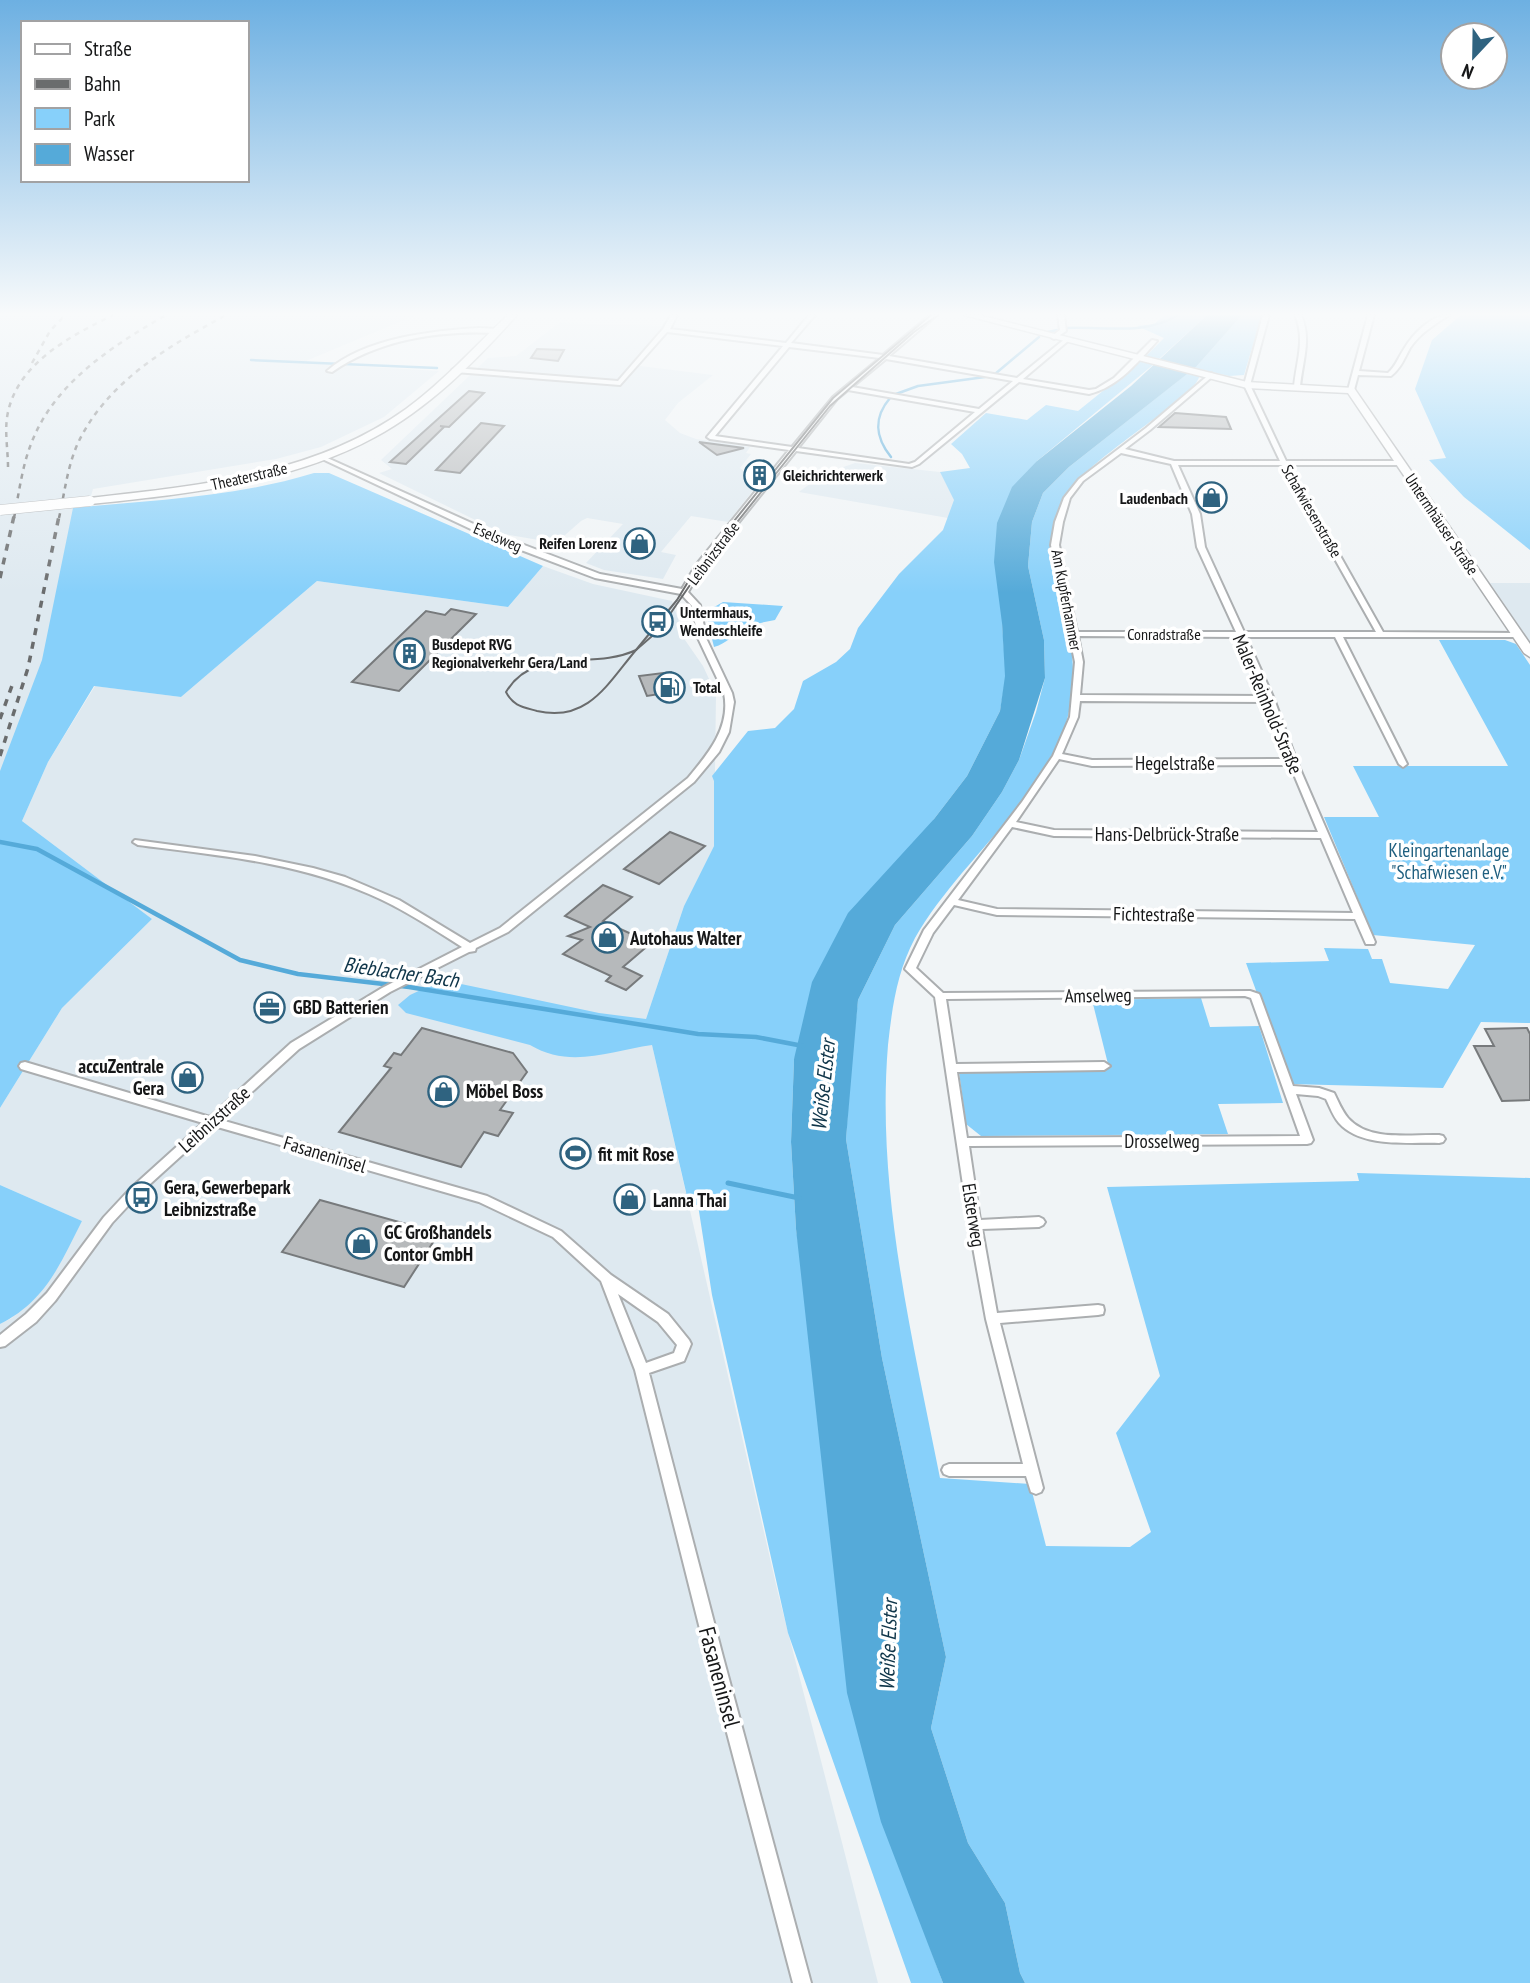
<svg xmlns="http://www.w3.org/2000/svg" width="1530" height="1983" font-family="'PT Sans Narrow',sans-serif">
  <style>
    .built { fill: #dee9f0 }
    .green { fill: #87d0fa }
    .water { fill: #55aad9 }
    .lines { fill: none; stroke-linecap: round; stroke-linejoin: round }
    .stream-far2 { stroke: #55aad9; stroke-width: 2.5 }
    .stream-far1 { stroke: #55aad9; stroke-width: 4.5 }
    .stream { stroke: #55aad9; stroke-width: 5 }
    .building { fill: #b6b9bb; stroke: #777a7c; stroke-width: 2 }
    .minor-casing { stroke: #abaeb0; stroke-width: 4 }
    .secondary-casing { stroke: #abaeb0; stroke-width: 3 }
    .minor { fill: #fff; fill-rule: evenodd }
    .secondary { fill: #fff; fill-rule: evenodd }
    .tram { stroke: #6a6c6d; stroke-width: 2 }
    .rail-far1 { stroke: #6a6c6d; stroke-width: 2.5; stroke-dasharray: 5 5; stroke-linecap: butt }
    .rail { stroke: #6a6c6d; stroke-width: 3.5; stroke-dasharray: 7 7; stroke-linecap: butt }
    .secondary-bridge-casing { stroke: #abaeb0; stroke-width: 11; stroke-linecap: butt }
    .secondary-bridge { stroke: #fff; stroke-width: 10 }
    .labels { text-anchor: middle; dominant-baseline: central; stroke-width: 7; stroke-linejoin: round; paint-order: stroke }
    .far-poi-label { font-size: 16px; font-weight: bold; fill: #161718; stroke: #fff; text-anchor: start }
    .far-street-label { font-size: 16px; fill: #161718; stroke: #fff }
    .street-label { font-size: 19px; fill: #161718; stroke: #fff }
    .park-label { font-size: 19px; fill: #1f5f7f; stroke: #fff }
    .poi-label { font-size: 19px; font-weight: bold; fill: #161718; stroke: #fff; text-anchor: start }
    .water-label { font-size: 21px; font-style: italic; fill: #0f3549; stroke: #fff }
    .near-street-label { font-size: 23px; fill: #161718; stroke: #fff }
  </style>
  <rect width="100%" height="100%" fill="#f0f4f6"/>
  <!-- built -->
  <g class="built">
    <polygon points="0,315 416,315 301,363 439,371 384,417 321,447 276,459 93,489 34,695 0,799"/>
    <polygon points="559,323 663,326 632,365 713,375 678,403 665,420 680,433 696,439 750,447 746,453 751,454 740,468 759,483 728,522 691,516 661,552 676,555 663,579 604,570 586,563 623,524 587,518 581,521 556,543 504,534 379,473 392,469 381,460 488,358 516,356"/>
    <polygon points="855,463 940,472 955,500 948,518 799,492 823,474"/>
    <polygon points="543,566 593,584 672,601 685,640 703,666 716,694 714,846 684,906 646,1019 778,1593 878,1983 0,1983 0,1324 12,1318 82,1221 0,1185 0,1108 62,1008 152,919 22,821 48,762 95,686 181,697 317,581 508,607"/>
    <polygon points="1490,583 1530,583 1530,642"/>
  </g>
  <!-- green -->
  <g class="green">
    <polygon points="1165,315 1207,315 1159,359 1146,356 1164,338 1137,326 1154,324"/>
    <polygon points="1242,315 1262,315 1244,375 1229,376 1195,368"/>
    <polygon points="1461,315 1530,315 1530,550 1464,497 1429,460 1446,458 1415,389 1432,340"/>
    <path d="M1140 361 1154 364 1037 461 1002 623 1006 676 1000 711 967 776 934 819 794 1059 791 1142 796 1229 896 1855 943 1983H911L788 1633 712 1295 698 1205H689L652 1045C610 1051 570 1069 530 1045L406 1013 398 1005 410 995 442 980 599 1013 646 1019 684 906 714 846V781L712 776 748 731 775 728 794 709 803 681 836 662 850 649 858 628 899 574 943 530 954 500 940 472 970 468 962 454 951 444 986 413 1027 420 1046 405 1078 411Z"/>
    <path d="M1188 373 1200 375C1196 387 1185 394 1176 402 1151 423 1075 473 1064 498 1061 505 1061 514 1059 522 1058 532 1055 542 1054 552 1053 570 1059 590 1063 607 1072 644 1078 679 1068 716 1047 796 955 866 915 938 897 972 892 1008 888 1045 876 1190 912 1336 940 1478L1030 1484 1046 1546 1130 1547 1151 1532 1116 1433 1160 1376 1107 1187 1359 1181 1357 1173 1530 1178V1983H1025L1020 1973 1005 1903 968 1843 931 1728 946 1657 882 1358 846 1139 851 1062 858 1000 895 925 972 836 1002 792 1019 760 1036 712 1045 678 1044 640 1028 566 1032 522 1043 493 1069 467Z"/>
    <path d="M314 473H329L543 566 508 607 317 581 181 697 94 686 48 762 22 821 152 919 62 1008 0 1108V771L42 660 73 508C154 500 236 497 314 473Z"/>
    <path d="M723 602 783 606 775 620C766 622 756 623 747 627 735 632 727 644 714 647L708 623 709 610Z"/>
    <polygon points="1439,640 1505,640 1516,644 1530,665 1530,1023 1481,1022 1443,1088 1290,1084 1246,963 1329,961 1324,948 1368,949 1372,959 1382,959 1390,983 1448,989 1475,945 1373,935 1324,817 1379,817 1353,766 1508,766"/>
    <polygon points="1201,998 1210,1027 1259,1026 1283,1103 1218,1104 1228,1134 981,1136 966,1124 959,1072 1109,1068 1092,1000"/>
    <path d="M0 1185 82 1221C60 1264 46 1301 0 1324Z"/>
  </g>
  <!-- water -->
  <polygon class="water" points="1207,315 1242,315 1196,367 1069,467 1043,493 1032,522 1028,566 1044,640 1045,678 1019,760 1002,792 972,836 895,925 858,1000 846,1139 882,1358 946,1657 931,1728 968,1843 1005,1903 1020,1973 1025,1983 943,1983 881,1822 847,1693 796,1229 791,1142 794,1059 812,982 848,913 934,819 967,776 1000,711 1005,676 1002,623 994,562 997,523 1012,487 1037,461 1131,386"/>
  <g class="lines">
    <!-- stream-far2 -->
    <g class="stream-far2">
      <path d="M1065 328C1102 326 1145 336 1178 315"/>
      <polyline points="1048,332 1057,330"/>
      <polyline points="251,360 437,368"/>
      <polyline points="995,374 1039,337"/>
      <polyline points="896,394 918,386 985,377"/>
      <path d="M890 398C873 418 875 437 891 457"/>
    </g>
    <!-- stream-far1 -->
    <polyline class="stream-far1" points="0,842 37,849 240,960 298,974 409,987 698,1034 756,1037 803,1046"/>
    <!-- stream -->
    <polyline class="stream" points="728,1183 799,1198"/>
  </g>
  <!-- building -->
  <g class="building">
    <polygon points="537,349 564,350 558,361 531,358"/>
    <polygon points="469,391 484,393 449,427 440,426 444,427 406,464 390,462"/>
    <polygon points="1175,413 1226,417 1231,429 1159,427"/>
    <polygon points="481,423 504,426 460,473 436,470"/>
    <polygon points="699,442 744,448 717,455"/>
    <polygon points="451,609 476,614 399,691 352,682 426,611 445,615"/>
    <polygon points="671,672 679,691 647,696 639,676"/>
    <polygon points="670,832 705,846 659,884 624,869"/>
    <polygon points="603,885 632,897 603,921 651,943 623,967 642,976 626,990 606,981 611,976 563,954 582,940 568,936 590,927 565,916"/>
    <polygon points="422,1028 513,1053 527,1072 500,1110 513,1113 498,1136 484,1132 461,1167 339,1132 391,1068 384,1066 394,1053 401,1055"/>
    <polygon points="1527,1028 1530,1034 1530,1100 1502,1101 1474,1046 1494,1046 1485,1029"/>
    <polygon points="320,1200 439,1233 404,1287 282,1252"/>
  </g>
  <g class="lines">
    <defs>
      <g id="minor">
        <path d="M671 315H677L670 329 786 343 809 315H815L791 343 883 355 930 315H937L889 356 1017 378 1066 338 1069 340 1068 341 1023 379 1089 390 1096 389 1114 378 1152 340 1157 341C1137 363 1118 387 1089 394L1019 382 919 464 912 467 796 451 702 568 688 592 700 605 706 638 732 693 734 702 729 732 719 752 694 782 508 932 476 948 475 951 469 952 390 992 299 1049 221 1120 487 1196 561 1231 611 1275 668 1314 689 1340 691 1344 684 1361 649 1373 723 1657 811 1983H793L707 1657 635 1370 601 1281 553 1237 479 1202 214 1126 139 1194 112 1223 55 1301 36 1322 5 1346 0 1347V1335L26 1314 47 1293 104 1217 131 1188 203 1123 21 1069 19 1066 21 1063 25 1062 210 1117 291 1043 382 988 462 947C432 928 402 908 369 894 296 862 216 855 138 845L133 842 135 840 255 856 313 868 345 877 399 900 470 943 500 928 688 778C708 754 731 727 724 693L698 638 692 606 681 594 595 578 492 539 318 457 323 456 498 535 600 574 682 589 696 565 789 450 710 439 707 437 783 346 667 332 620 385 455 372 452 370 455 368 618 381 663 329ZM789 347 880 358 833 397 792 447 715 436ZM886 359 1013 381 979 409 852 387ZM848 390 975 412 915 462 909 464 798 448 837 399ZM618 1294 658 1322 677 1345 674 1353 646 1363Z"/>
        <polygon points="1058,315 1064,315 1066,331 1054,339 1052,338 1052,336 1060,330"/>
        <path d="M1263 315H1269L1250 385 1286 461H1400L1403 463 1400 465H1289L1383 632 1519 633 1523 635 1519 637H1343L1407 764 1403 767 1399 764 1335 637H1246L1274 699 1297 762 1375 942 1374 944H1366L1355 919 997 915 954 905 933 933 916 968 943 993 1250 991 1259 994 1260 996 1293 1086 1319 1088 1334 1093C1338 1101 1342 1111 1348 1118 1369 1142 1411 1134 1439 1135L1443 1136 1445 1139 1443 1142 1439 1143C1409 1142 1361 1148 1339 1123 1333 1116 1330 1107 1326 1099L1318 1096 1296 1094 1313 1140 1311 1143 1307 1144 969 1146 980 1220 1039 1217 1043 1219 1045 1222 1043 1225 1039 1227 982 1229 997 1313 1098 1305 1103 1306 1104 1310 1103 1314 1098 1315 1000 1323 1043 1488 1041 1492 1036 1494 1031 1492 1026 1476H949L944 1474 942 1470 944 1466 949 1464H1023L986 1319 969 1225 935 997 905 969 924 930 1022 802 1053 756 1070 717 1075 662 1051 545 1055 522 1064 498 1079 479 1146 428 1211 373 1213 374V376L1150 430 1125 449 1174 461H1280L1244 385ZM1121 453 1171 464 1192 514 1197 547 1236 632H1077L1059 545 1063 522 1070 498 1083 481ZM1178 465H1282L1376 632H1244L1205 547 1200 514ZM1078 636 1238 637 1265 696 1080 695 1083 662ZM1080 701 1267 702 1288 759 1092 760 1062 754 1078 717ZM1059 759 1092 766 1290 765 1318 832 1054 830 1016 822ZM1012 827 1054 836 1321 838 1353 913 997 909 958 900ZM1245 996 1251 998 1300 1136 967 1138 957 1072 1104 1070 1110 1066 1104 1062 956 1064 946 999Z"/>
        <path d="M1295 315H1301C1312 340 1302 362 1300 388L1297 390 1294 388C1296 362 1306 340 1295 315Z"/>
        <path d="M1368 315H1374L1359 371 1388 373C1396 366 1398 358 1404 349 1413 334 1431 315 1449 315 1434 325 1420 333 1410 348 1404 359 1401 368 1391 376L1358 375 1354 390 1351 392 1348 390Z"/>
        <path d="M479 328 497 329 500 331 497 333C441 330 379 339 332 372L327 371C365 338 430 331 479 328Z"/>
      </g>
      <g id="secondary">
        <path d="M508 315H517C476 361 429 408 375 437 289 484 186 494 90 504L85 501 90 498C199 486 314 475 406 409 443 382 474 347 508 315Z"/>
        <polygon points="964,315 979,315 1247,382 1354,388 1530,644 1530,657 1524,653 1348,393 1247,388"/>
      </g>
    </defs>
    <!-- minor casing -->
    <use href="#minor" class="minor-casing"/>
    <!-- secondary casing -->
    <use href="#secondary" class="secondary-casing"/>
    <!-- minor -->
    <use href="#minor" class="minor"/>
    <!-- secondary -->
    <use href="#secondary" class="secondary"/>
    <!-- tram -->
    <g class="tram">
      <path d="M636 650C608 683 588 723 537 711 523 707 513 706 506 692 535 644 592 671 636 650Z"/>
      <polyline points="636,650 677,600 697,567 833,398 931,315"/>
      <polyline points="636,650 659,630 710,556 830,406 914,332 938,315"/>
    </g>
    <!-- rail-far1 -->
    <g class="rail-far1">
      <polyline points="32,363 50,331 65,315"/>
      <path d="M8 467C8 449 4 430 8 412 19 362 71 336 113 315"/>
      <path d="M14 518C19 493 22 467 31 444 54 383 112 346 166 315"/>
      <path d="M59 518C65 491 68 460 82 435 113 378 171 345 226 315"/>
    </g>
    <!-- rail -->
    <g class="rail">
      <polyline points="0,578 14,516"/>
      <polyline points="0,719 14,680"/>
      <polyline points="0,756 28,668 59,516"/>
    </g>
    <defs>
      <polyline id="secondary-bridge" points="0,510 90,501"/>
    </defs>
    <!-- secondary-bridge casing -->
    <use href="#secondary-bridge" class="secondary-bridge-casing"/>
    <!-- secondary-bridge -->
    <use href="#secondary-bridge" class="secondary-bridge"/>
  </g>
  <!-- sky -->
  <linearGradient id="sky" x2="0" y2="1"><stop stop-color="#6db0e2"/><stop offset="0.53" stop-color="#f8fafb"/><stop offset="1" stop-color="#f8fafb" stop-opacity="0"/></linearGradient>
  <rect width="1530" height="593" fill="url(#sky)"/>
  <!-- icons -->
  <defs>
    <symbol id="building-ring" viewBox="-11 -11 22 22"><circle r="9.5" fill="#fff" stroke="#2f6380" stroke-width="1.5"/><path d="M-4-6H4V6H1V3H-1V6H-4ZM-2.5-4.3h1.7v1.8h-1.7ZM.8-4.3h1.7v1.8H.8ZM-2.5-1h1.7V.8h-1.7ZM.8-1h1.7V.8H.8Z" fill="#2f6380"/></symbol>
    <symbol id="shop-ring" viewBox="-11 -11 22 22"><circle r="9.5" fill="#fff" stroke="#2f6380" stroke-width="1.5"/><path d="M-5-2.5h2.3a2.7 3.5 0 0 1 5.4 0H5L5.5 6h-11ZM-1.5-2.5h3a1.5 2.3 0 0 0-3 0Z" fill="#2f6380"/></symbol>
    <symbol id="bus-ring" viewBox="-11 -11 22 22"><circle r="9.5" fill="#fff" stroke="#2f6380" stroke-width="1.5"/><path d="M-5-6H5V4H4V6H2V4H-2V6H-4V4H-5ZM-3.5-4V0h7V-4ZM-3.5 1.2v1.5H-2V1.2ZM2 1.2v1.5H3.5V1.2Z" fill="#2f6380"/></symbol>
    <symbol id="fuel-ring" viewBox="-11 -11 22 22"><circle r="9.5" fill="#fff" stroke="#2f6380" stroke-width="1.5"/><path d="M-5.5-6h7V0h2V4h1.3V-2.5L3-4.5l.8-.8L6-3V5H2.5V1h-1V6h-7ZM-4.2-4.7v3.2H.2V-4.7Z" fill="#2f6380"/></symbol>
    <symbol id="office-ring" viewBox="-11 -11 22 22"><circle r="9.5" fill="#fff" stroke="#2f6380" stroke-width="1.5"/><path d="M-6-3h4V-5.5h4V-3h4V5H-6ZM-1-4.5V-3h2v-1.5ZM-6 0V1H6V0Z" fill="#2f6380"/></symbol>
    <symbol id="stadium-ring" viewBox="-11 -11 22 22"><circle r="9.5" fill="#fff" stroke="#2f6380" stroke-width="1.5"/><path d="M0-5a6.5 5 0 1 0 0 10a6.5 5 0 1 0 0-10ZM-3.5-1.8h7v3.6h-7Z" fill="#2f6380"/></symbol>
  </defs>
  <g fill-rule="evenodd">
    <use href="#building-ring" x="742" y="458" width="35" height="35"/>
    <use href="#shop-ring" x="1194" y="480" width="35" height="35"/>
    <use href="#shop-ring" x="622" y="526" width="35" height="35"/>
    <use href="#bus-ring" x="640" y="604" width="35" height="35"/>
    <use href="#building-ring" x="392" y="636" width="35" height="35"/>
    <use href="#fuel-ring" x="652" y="670" width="35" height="35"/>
    <use href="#shop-ring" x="590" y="920" width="35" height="35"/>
    <use href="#office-ring" x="252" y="990" width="35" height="35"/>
    <use href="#shop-ring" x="170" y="1060" width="35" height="35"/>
    <use href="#shop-ring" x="426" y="1074" width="35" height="35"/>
    <use href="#stadium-ring" x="558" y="1136" width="35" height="35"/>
    <use href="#bus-ring" x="124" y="1180" width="35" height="35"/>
    <use href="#shop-ring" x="612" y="1182" width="35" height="35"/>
    <use href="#shop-ring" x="344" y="1226" width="35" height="35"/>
  </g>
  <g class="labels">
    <!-- far-poi labels -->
    <g class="far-poi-label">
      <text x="783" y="475">Gleichrichterwerk</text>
      <text x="1188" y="498" text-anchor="end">Laudenbach</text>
      <text x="617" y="543" text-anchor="end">Reifen Lorenz</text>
      <text x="680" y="612">Untermhaus,<tspan x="680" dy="18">Wendeschleife</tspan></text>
      <text x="432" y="644">Busdepot RVG<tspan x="432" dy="18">Regionalverkehr Gera/Land</tspan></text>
      <text x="693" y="687">Total</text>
    </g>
    <!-- far-street labels -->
    <g class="far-street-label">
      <text transform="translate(249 476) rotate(-13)">Theaterstraße</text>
      <text transform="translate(1312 511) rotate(60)">Schafwiesenstraße</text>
      <text transform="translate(1442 524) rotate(56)">Untermhäuser Straße</text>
      <text transform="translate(498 537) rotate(23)">Eselsweg</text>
      <text transform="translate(713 553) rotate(-53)">Leibnizstraße</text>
      <text transform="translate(1067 600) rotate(79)">Am Kupferhammer</text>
      <text x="1164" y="634">Conradstraße</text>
    </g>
    <!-- street labels -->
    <g class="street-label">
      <text transform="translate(1268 704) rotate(67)">Maler-Reinhold-Straße</text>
      <text x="1175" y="763">Hegelstraße</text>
      <text x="1167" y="834">Hans-Delbrück-Straße</text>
      <text transform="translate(1154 914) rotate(1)">Fichtestraße</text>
      <text transform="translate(1098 995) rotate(-1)">Amselweg</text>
      <text transform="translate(214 1119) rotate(-42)">Leibnizstraße</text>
      <text x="1162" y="1141">Drosselweg</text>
      <text transform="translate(325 1154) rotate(17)">Fasaneninsel</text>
      <text transform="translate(974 1215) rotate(81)">Elsterweg</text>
    </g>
    <!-- park labels -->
    <g class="park-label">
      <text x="1449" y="850">Kleingartenanlage<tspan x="1449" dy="22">"Schafwiesen e.V."</tspan></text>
    </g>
    <!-- poi labels -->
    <g class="poi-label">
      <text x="630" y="938">Autohaus Walter</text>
      <text x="293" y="1007">GBD Batterien</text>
      <text x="164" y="1066" text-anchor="end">accuZentrale<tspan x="164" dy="22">Gera</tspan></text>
      <text x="466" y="1091">Möbel Boss</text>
      <text x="598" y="1154">fit mit Rose</text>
      <text x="164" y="1187">Gera, Gewerbepark<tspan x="164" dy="22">Leibnizstraße</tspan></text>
      <text x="653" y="1200">Lanna Thai</text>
      <text x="384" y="1232">GC Großhandels<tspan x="384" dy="22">Contor GmbH</tspan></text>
    </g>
    <!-- water labels -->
    <g class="water-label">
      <text transform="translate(401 972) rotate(8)">Bieblacher Bach</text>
      <text transform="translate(823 1085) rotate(-84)">Weiße Elster</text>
      <text transform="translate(888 1645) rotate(-88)">Weiße Elster</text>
    </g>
    <!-- near-street labels -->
    <g class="near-street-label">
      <text transform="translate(720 1677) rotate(75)">Fasaneninsel</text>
    </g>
  </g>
  <!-- legend -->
  <rect x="21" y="21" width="228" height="161" fill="#ffffff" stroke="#a2a2a3" stroke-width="2"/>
  <rect x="35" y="44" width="35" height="10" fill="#ffffff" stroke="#a2a2a3" stroke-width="2"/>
  <text x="84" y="56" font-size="21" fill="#161718">Straße</text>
  <rect x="35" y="79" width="35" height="10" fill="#6a6c6d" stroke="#a2a2a3" stroke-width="2"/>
  <text x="84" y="91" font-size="21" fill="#161718">Bahn</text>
  <rect x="35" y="108" width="35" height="21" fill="#87d0fa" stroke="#a2a2a3" stroke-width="2"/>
  <text x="84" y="126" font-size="21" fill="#161718">Park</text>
  <rect x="35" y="144" width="35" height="21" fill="#55aad9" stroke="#a2a2a3" stroke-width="2"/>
  <text x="84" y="161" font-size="21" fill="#161718">Wasser</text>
  <!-- north arrow -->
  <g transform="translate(1474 56) rotate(202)"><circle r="33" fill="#ffffff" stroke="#a2a2a3" stroke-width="2"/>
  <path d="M0-5L12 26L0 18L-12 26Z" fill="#2f6380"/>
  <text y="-10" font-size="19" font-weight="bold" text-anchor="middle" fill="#161718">N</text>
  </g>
</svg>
